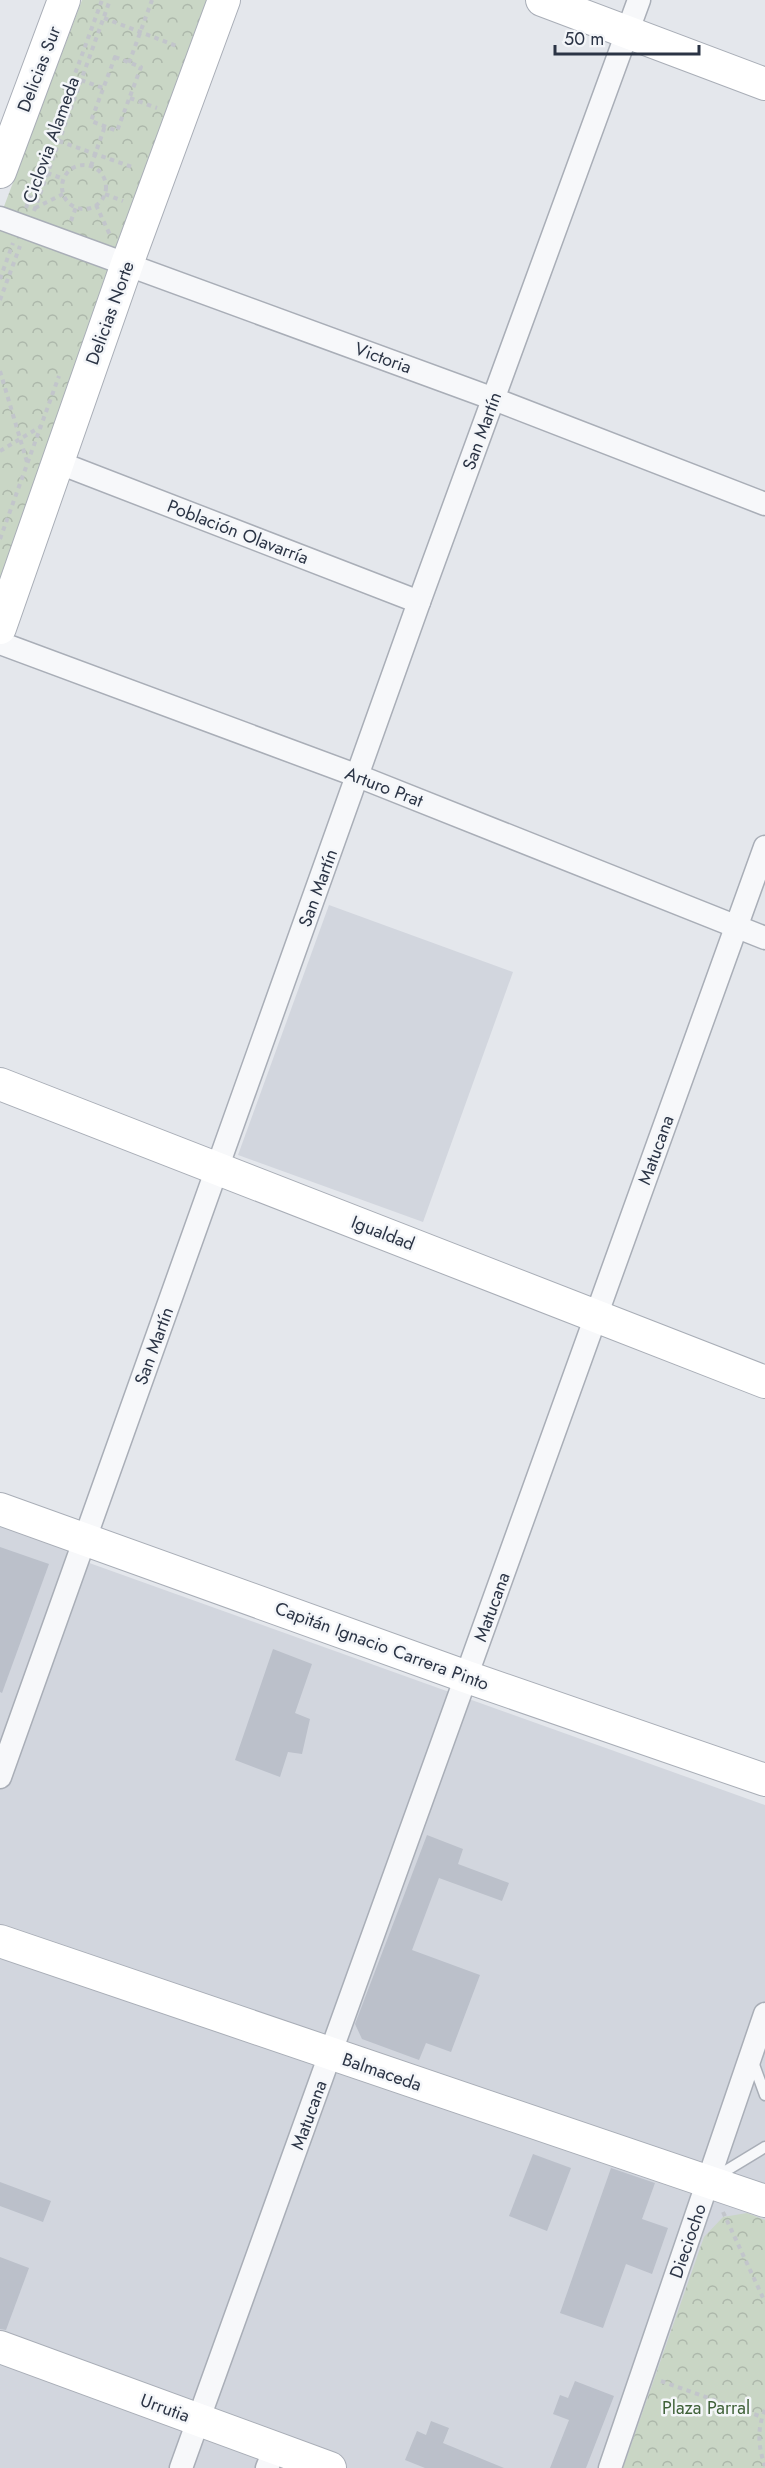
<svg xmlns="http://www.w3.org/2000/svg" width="765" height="2468" font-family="Jost,sans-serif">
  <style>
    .built { fill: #d2d6de }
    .park { fill: url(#park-crowns) }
    .building { fill: #bbc0ca }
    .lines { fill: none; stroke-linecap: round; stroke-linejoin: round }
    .lane-casing { stroke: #a9aeb7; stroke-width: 13 }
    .street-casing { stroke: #a9aeb7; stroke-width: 25 }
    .secondary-casing { stroke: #a9aeb7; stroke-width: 34 }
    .path { stroke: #c2c5cb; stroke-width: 4; stroke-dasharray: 4.5 4.5; stroke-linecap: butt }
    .lane { stroke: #f7f8fa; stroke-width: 10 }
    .street { stroke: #f7f8fa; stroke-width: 22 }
    .secondary { stroke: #fff; stroke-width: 32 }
    .labels { text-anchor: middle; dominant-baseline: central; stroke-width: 5; stroke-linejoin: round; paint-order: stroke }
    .street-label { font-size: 18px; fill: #2b3445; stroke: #f4f6f9 }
    .park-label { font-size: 18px; fill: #3f6138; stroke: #f4f6f9 }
  </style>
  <defs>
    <pattern id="park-crowns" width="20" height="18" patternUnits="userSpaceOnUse" patternTransform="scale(1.5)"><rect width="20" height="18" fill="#c9d6c5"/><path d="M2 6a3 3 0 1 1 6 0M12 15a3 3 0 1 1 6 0" fill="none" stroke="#adb8ab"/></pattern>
  </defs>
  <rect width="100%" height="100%" fill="#e4e7ec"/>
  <!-- built -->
  <g class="built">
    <polygon points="329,905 513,972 423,1222 238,1155"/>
    <polygon points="0,1526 68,1549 67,1555 765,1805 765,2468 0,2468"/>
  </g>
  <!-- park -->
  <g class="park">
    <polygon points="82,0 211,0 0,586 0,217"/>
    <polygon points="747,2213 765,2220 765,2468 623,2468 704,2237 723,2217"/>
  </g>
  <!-- building -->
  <g class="building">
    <polygon points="0,1547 49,1564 2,1693 0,1692"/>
    <polygon points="273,1649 312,1664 295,1713 310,1719 302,1754 288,1752 280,1777 235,1760"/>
    <polygon points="427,1835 463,1849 458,1864 509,1883 502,1901 439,1878 412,1950 480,1975 451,2052 426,2043 419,2060 362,2039 355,2024"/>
    <polygon points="533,2154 571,2168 547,2231 509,2216"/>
    <polygon points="611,2168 655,2183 642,2219 668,2228 652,2274 626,2264 603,2328 560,2313"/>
    <polygon points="0,2182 51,2201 43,2222 0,2206"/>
    <polygon points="0,2257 29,2268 6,2330 0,2329"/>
    <polygon points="575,2381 614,2396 586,2468 550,2468 569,2420 553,2414 560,2395 568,2398"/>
    <polygon points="431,2421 449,2428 443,2443 504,2468 425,2468 405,2460 417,2431 426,2435"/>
  </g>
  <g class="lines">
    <defs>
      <g id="lane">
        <polyline points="753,2062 765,2095"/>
        <polyline points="714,2178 765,2147"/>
      </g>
      <g id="street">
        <polyline points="0,218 494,399 765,504"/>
        <polyline points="57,462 419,602"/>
        <polyline points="0,643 358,776 765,938"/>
        <polyline points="0,1777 419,602 639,0"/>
        <polyline points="181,2468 765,847"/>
        <polyline points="267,2468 275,2448"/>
        <polyline points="610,2468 765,2014"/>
      </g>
      <g id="secondary">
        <polyline points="542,0 765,84"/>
        <polyline points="0,172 64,0"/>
        <polyline points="0,628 127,264 224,0"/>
        <polyline points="0,1084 765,1382"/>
        <polyline points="0,1509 467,1677 765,1780"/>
        <polyline points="0,1941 765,2201"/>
        <polyline points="0,2347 330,2468"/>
      </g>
    </defs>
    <!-- lane casing -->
    <use href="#lane" class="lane-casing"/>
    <!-- street casing -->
    <use href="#street" class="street-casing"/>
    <!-- secondary casing -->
    <use href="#secondary" class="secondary-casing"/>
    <!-- path -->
    <g class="path">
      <polyline points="104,18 179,47"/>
      <polygon points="115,57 141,67 117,131 91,121"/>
      <polyline points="129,63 152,0"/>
      <polyline points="81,80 103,88"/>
      <polyline points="130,98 157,108"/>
      <polyline points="59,141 135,168"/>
      <circle cx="84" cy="187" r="22"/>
      <polyline points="91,166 105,126"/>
      <polyline points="47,173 64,179"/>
      <polyline points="105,194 123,201"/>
      <polyline points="96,205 110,235"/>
      <polyline points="26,208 102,0"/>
      <polyline points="35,208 63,194"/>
      <polyline points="34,211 110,0"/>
      <polyline points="71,221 76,207"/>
      <polyline points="0,279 13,243"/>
      <polyline points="0,300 20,246"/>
      <polyline points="0,371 27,462"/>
      <polyline points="0,451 40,427"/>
      <polyline points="0,539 59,376"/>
      <polyline points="723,2212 765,2302"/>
      <polyline points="661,2381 762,2417"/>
      <path d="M765 2410C757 2428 758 2447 765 2466"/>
    </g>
    <!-- lane -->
    <use href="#lane" class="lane"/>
    <!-- street -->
    <use href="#street" class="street"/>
    <!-- secondary -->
    <use href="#secondary" class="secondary"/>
  </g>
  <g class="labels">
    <!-- street labels -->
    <g class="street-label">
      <text transform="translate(39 69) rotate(-69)">Delicias Sur</text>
      <text transform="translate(51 140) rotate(-70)">Ciclovia Alameda</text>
      <text transform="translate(110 313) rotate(-70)">Delicias Norte</text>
      <text transform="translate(383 358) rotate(20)">Victoria</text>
      <text transform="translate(482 431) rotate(-70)">San Martín</text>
      <text transform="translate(238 532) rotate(21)">Población Olavarría</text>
      <text transform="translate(384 787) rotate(21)">Arturo Prat</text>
      <text transform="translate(318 888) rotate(-70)">San Martín</text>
      <text transform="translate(656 1150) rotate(-70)">Matucana</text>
      <text transform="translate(383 1233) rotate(21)">Igualdad</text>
      <text transform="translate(154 1346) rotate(-70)">San Martín</text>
      <text transform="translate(492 1607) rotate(-70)">Matucana</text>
      <text transform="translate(382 1646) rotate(20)">Capitán Ignacio Carrera Pinto</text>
      <text transform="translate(382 2072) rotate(19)">Balmaceda</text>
      <text transform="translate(309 2115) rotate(-70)">Matucana</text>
      <text transform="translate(688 2241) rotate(-71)">Dieciocho</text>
      <text transform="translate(165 2408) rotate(20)">Urrutia</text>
    </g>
    <!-- park labels -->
    <g class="park-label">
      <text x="706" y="2408">Plaza Parral</text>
    </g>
  </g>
  <!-- scale -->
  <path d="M555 45v9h144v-9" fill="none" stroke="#2b3445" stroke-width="3"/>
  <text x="564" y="45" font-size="18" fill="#2b3445" stroke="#f4f6f9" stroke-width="4.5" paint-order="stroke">50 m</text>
</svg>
